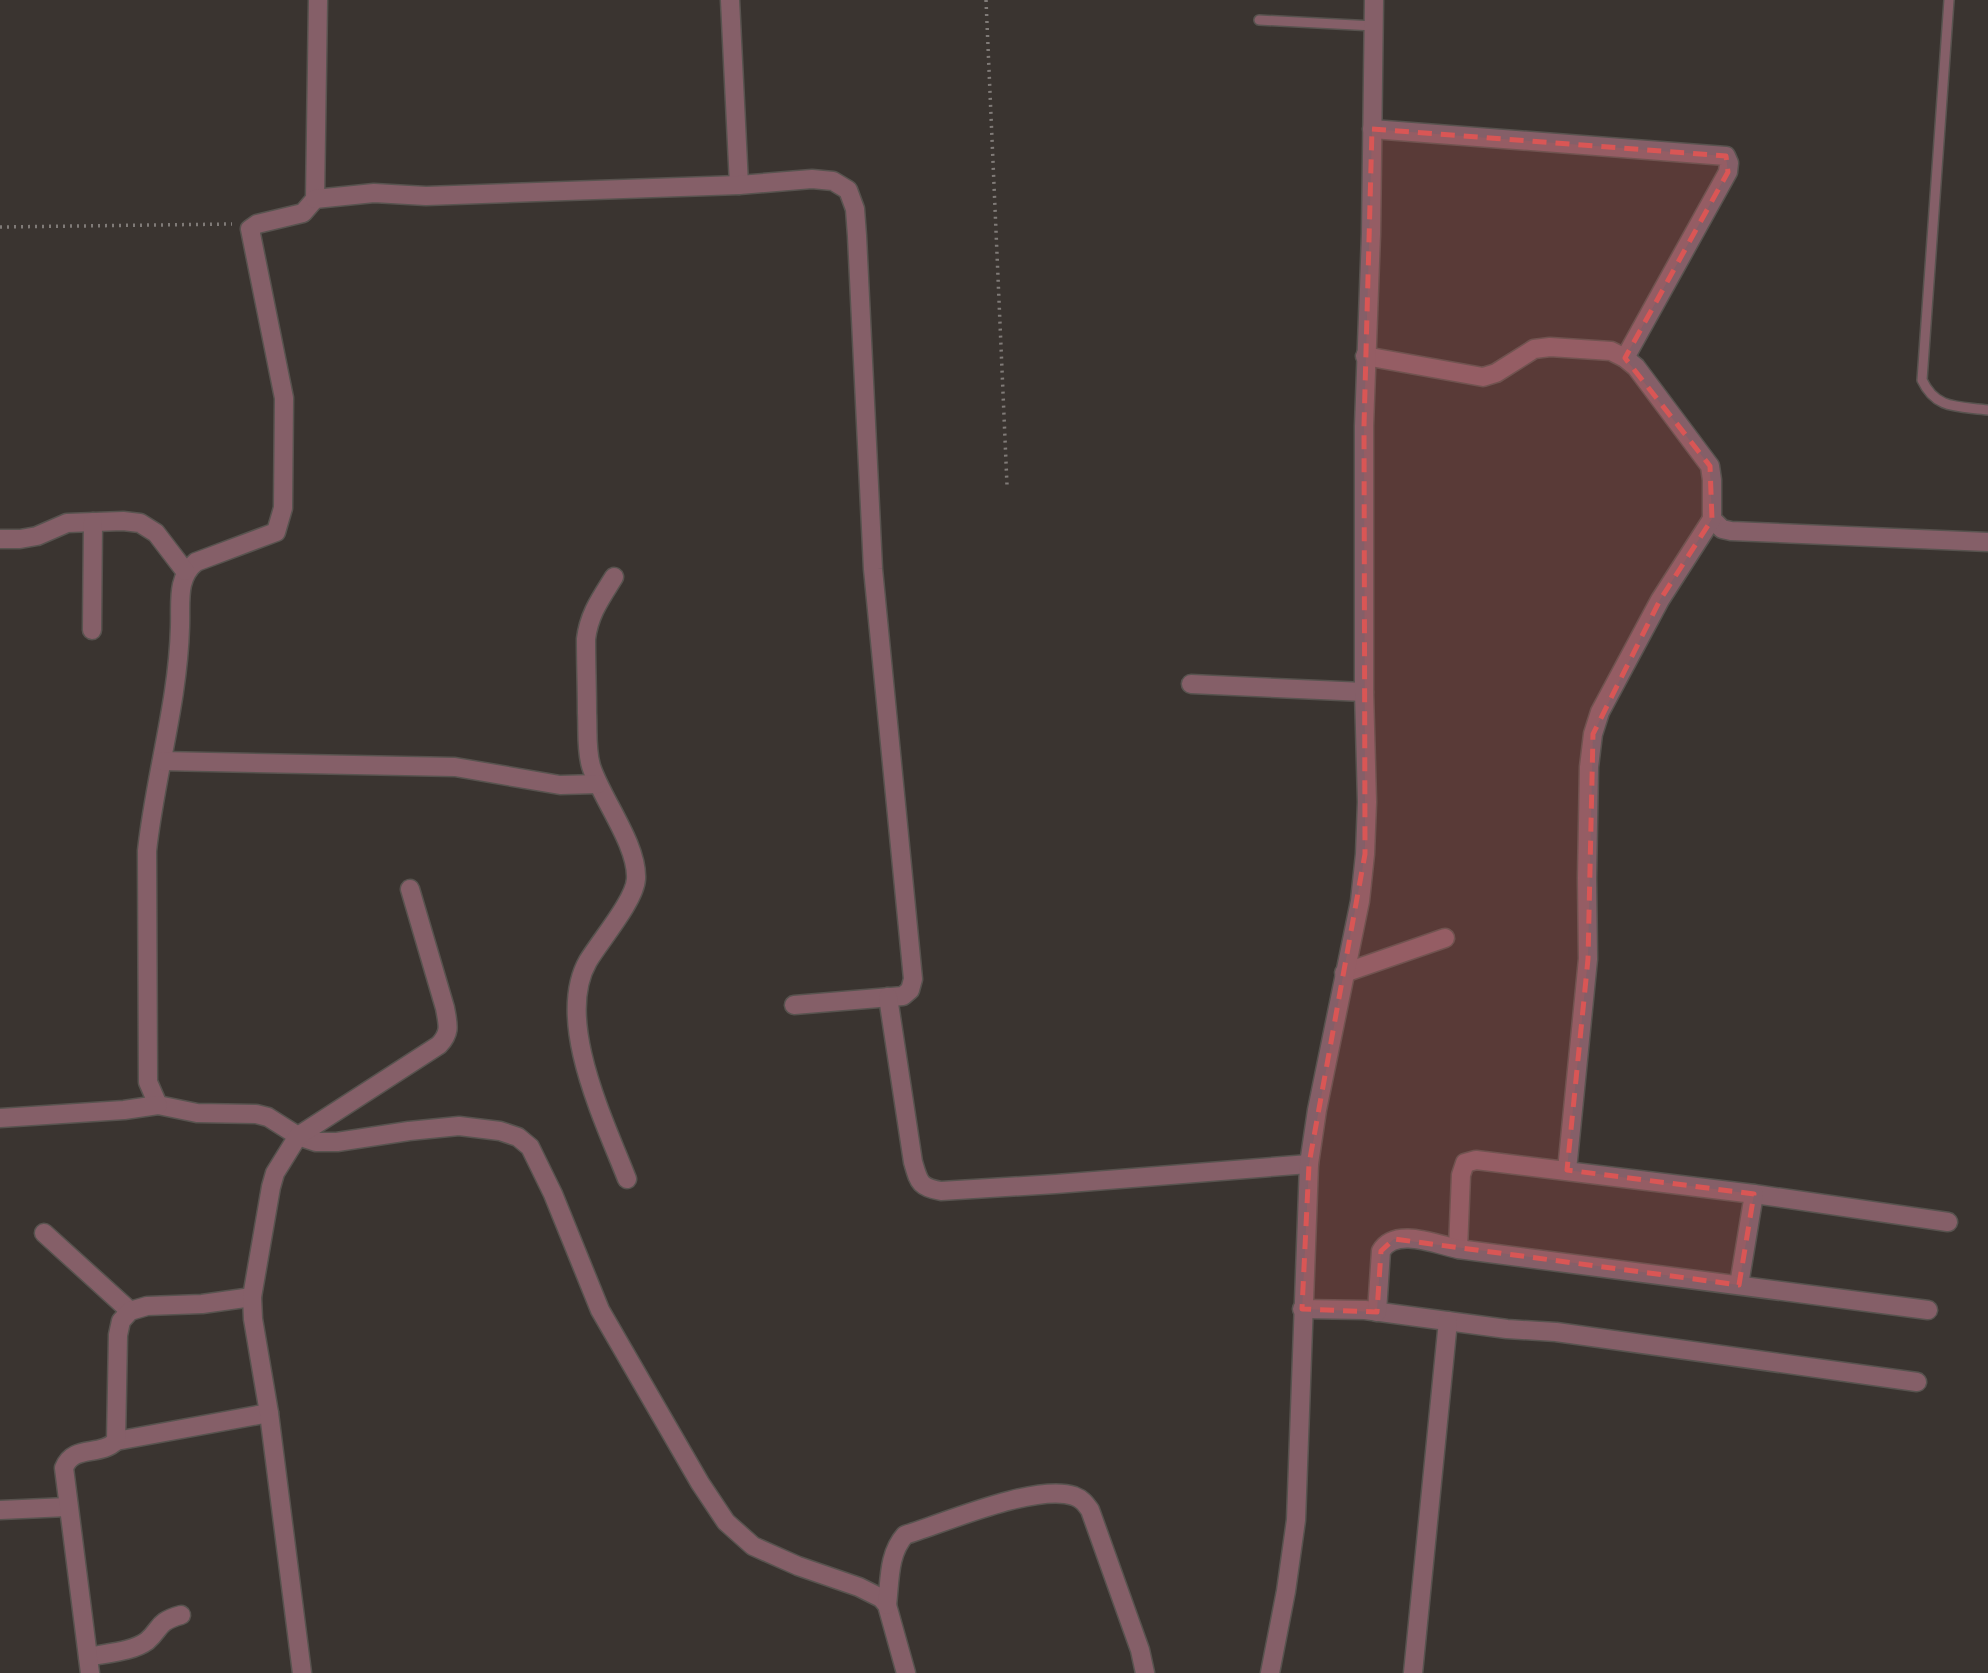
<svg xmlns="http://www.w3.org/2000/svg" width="1988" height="1673" font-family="'Roboto Serif',serif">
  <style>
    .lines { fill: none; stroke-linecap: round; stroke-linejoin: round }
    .service-casing { stroke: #58534f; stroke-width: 12 }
    .minor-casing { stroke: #58534f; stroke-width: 21 }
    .path { stroke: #807b78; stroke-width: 3.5; stroke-dasharray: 2 5; stroke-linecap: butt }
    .service { stroke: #855f68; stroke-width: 9 }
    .minor { stroke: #855f68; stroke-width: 18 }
    .marked { fill: #d95655; fill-opacity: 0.2; stroke: #d95655; stroke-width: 5; stroke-dasharray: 14 9; stroke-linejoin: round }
  </style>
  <rect width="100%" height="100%" fill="#3a3430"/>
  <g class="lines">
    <defs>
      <g id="service">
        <path d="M1949 0 1922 380C1936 410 1958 406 1988 410"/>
        <polyline points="1259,20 1374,26"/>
      </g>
      <g id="minor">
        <path d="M318 0 315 199 303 213 257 224 250 229 284 398 283 508 276 532 196 562C176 578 181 602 180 627 178 703 155 776 147 851L148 1082 158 1105 197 1113 256 1114 268 1117 298 1136 316 1142H337L409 1131 459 1126 500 1131 518 1137 530 1147 553 1194 600 1310 700 1483 726 1522 753 1546 798 1566 859 1587 881 1598 887 1605 906 1673"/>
        <polyline points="730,0 739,185"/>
        <polyline points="1372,129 1726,156 1729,163 1728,172 1625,358"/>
        <polyline points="315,199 374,193 426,196 739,185 812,179 833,181 848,190 855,209 857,236 873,569 913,979 910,990 903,996 794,1005"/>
        <polyline points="1365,356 1483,377 1496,373 1534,349 1550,347 1611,351 1625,358 1636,367 1710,466 1712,480 1712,519 1722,529 1731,531 1988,542"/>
        <polyline points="0,539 20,539 37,536 67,523 123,521 140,523 156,533 185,571"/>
        <path d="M614 577C601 598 589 614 586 639 586 664 587 688 587 713 588 731 586 749 591 766 601 798 638 845 636 879 635 900 600 941 588 961 554 1020 605 1122 627 1179"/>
        <polyline points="92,630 93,522"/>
        <polyline points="1191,684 1364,692"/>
        <polyline points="162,761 455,767 560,785 598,784"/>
        <polyline points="1344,973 1445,938"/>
        <path d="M888 997 913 1162C919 1182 919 1187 941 1191L1056 1184 1309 1164"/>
        <polyline points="0,1118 124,1110 158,1105"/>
        <polyline points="1567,1170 1588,959 1587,878 1589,767 1593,734 1600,712 1660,600 1712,519"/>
        <polyline points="44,1233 130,1311"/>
        <polyline points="1458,1249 1461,1175 1465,1163 1476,1160 1754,1194 1948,1222"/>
        <polyline points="1739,1285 1754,1194"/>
        <polyline points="1302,1309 1365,1310 1507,1329 1556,1332 1917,1382"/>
        <path d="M1377 1312 1381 1251C1395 1227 1435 1244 1458 1249L1928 1310"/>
        <polyline points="116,1441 269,1413"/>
        <polyline points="0,1510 67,1507"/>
        <path d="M887 1605C890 1581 888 1554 905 1535 944 1523 1036 1483 1074 1496 1082 1499 1085 1503 1090 1510L1140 1650 1145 1673"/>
        <path d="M88 1657C105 1653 132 1652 147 1641 162 1628 156 1622 181 1615"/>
        <path d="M90 1673 64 1468C73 1444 100 1457 116 1441L118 1335 121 1321 130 1311 147 1306 202 1304 252 1297"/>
        <path d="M302 1673 269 1413 253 1319 252 1297 271 1187 275 1173 298 1136 439 1045C451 1032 448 1025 445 1008L410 889"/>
        <polyline points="1270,1673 1286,1591 1296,1520 1309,1164 1317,1110 1360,901 1365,854 1367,802 1364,692 1364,426 1371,234 1374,0"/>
        <polyline points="1413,1673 1448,1321"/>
      </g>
    </defs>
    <!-- service casing -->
    <use href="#service" class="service-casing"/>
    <!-- minor casing -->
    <use href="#minor" class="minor-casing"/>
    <!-- path -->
    <g class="path">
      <polyline points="986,0 1007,485"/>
      <polyline points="0,227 232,224"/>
    </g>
    <!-- service -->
    <use href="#service" class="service"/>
    <!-- minor -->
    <use href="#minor" class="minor"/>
  </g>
  <!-- marked area -->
  <path class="marked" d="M1372 129 1726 156 1728 172 1625 358 1710 466 1712 519 1660 600 1593 734 1588 959 1567 1170 1754 1194 1739 1285 1394 1239 1381 1251 1377 1312 1302 1309 1309 1164 1365 854 1364 426Z"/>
</svg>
